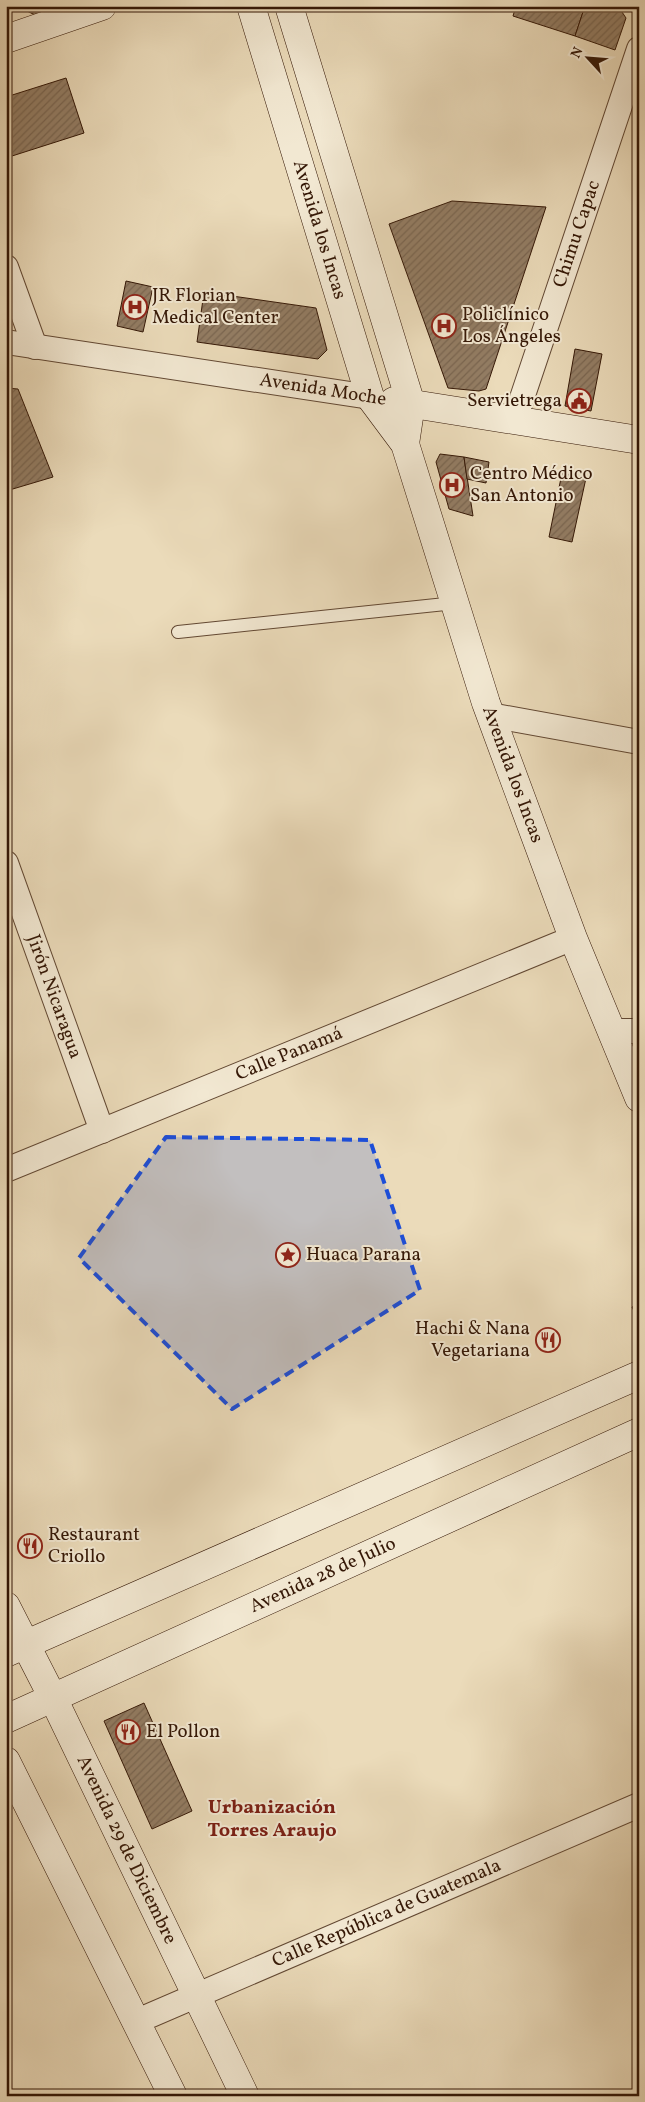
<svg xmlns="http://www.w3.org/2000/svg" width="645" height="2102" font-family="Vollkorn,serif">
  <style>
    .building { fill: url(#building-hatch); stroke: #341706 }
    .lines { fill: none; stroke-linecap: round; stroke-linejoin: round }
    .lane-casing { stroke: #624833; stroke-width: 14 }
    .street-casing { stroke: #624833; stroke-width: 26 }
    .secondary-casing { stroke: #341706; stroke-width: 29 }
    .lane { stroke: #f2e8d2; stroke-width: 12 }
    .street { stroke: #f2e8d2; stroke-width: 24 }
    .secondary { stroke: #f2e8d2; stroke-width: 28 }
    .marked { fill: #1d4ed8; fill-opacity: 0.2; stroke: #1d4ed8; stroke-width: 4; stroke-dasharray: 10 6; stroke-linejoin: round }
    .labels { text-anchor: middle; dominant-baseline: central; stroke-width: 4; stroke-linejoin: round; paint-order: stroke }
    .street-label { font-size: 19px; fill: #341706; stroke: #f2e8d2 }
    .poi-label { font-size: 19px; fill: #341706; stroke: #f2e8d2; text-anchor: start }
    .neighbourhood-label { font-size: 20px; font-weight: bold; fill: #7a1f14; stroke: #f2e8d2 }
  </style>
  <defs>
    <pattern id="building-hatch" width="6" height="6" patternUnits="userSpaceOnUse" patternTransform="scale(1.25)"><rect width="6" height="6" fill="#937d64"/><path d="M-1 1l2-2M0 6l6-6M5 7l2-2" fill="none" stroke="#796550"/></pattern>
  </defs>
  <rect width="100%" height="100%" fill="#ebdbba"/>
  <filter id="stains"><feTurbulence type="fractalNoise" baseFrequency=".004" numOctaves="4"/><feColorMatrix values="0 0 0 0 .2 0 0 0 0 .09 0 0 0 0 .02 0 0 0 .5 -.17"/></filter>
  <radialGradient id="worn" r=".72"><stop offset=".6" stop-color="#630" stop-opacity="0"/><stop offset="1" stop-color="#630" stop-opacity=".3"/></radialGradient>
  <!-- building -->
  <g class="building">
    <polygon points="17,6 63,6 37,16"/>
    <polygon points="516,6 585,6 575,36 513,16"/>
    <polygon points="585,6 618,6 626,18 615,50 575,36"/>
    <polygon points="66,78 84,133 12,156 6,136 6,97"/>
    <polygon points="452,201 546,207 486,389 479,391 448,388 389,224"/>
    <polygon points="126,281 153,287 143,332 117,326"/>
    <polygon points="204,292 316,308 327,350 318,359 197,342"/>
    <polygon points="575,349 602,354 591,411 565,406"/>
    <polygon points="6,388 18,389 53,477 6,491"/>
    <polygon points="440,454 464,457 473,516 449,509 436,462"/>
    <polygon points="464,457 489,462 486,483 467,479"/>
    <polygon points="562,473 586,478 572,542 549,537"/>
    <polygon points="639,1304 639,1321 632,1307"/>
    <polygon points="144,1703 192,1811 152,1829 104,1721"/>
  </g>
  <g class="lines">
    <defs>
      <polyline id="lane" points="178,632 455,603"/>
      <g id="street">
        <polyline points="6,267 35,347"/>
        <polyline points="6,342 370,397"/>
        <path id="s1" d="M515 419 639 49"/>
        <polyline points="490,715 639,742"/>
        <path id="s2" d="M6 863 102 1131"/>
        <polyline points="611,1031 639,1031"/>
        <path id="s3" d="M6 1170 573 938"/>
        <path id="s4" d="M135 2022 639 1805"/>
      </g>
      <g id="secondary">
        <path id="s5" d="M251 6 370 397 405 444 486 703 573 938 639 1098"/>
        <polyline points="289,6 411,404 405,444"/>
        <polyline points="6,39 102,6"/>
        <polyline points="394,401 639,440"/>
        <path id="s6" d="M6 1606 53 1698 245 2096"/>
        <polyline points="6,1653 639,1375"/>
        <path id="s7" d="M6 1719 639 1432"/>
        <polyline points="6,1761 173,2096"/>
      </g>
    </defs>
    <!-- lane casing -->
    <use href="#lane" class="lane-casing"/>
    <!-- street casing -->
    <use href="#street" class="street-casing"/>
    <!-- secondary casing -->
    <use href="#secondary" class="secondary-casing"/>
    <!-- lane -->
    <use href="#lane" class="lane"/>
    <!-- street -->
    <use href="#street" class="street"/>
    <!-- secondary -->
    <use href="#secondary" class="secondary"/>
  </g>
  <!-- marked area -->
  <path class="marked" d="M166 1137 370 1140 420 1290 232 1409 79 1258Z"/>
  <!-- icons -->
  <defs>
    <symbol id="hospital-ring" viewBox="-11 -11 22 22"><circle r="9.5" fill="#f2e8d2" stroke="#8f2418" stroke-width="1.5"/><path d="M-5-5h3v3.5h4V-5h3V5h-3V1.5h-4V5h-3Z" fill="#8f2418"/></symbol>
    <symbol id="civic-ring" viewBox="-11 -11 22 22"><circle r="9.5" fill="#f2e8d2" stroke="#8f2418" stroke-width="1.5"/><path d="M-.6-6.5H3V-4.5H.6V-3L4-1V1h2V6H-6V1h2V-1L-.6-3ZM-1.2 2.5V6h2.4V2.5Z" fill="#8f2418"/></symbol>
    <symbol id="sight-ring" viewBox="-11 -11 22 22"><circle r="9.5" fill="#f2e8d2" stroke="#8f2418" stroke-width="1.5"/><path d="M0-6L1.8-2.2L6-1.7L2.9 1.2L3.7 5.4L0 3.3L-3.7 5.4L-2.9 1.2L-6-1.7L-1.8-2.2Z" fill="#8f2418"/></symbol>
    <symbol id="restaurant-ring" viewBox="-11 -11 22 22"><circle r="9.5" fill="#f2e8d2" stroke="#8f2418" stroke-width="1.5"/><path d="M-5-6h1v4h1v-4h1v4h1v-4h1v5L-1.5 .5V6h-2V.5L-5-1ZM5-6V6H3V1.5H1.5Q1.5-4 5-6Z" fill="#8f2418"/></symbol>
  </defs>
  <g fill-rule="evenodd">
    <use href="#hospital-ring" x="121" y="293" width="28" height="28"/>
    <use href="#hospital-ring" x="430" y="312" width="28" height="28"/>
    <use href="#civic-ring" x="565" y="387" width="28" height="28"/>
    <use href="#hospital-ring" x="438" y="471" width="28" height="28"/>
    <use href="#sight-ring" x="274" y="1241" width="28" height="28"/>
    <use href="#restaurant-ring" x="534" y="1326" width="28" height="28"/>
    <use href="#restaurant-ring" x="16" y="1532" width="28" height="28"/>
    <use href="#restaurant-ring" x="114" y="1718" width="28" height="28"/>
  </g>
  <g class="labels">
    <!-- street labels -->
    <g class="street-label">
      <text stroke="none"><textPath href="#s5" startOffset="234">Avenida los Incas</textPath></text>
      <text stroke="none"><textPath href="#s1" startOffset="195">Chimu Capac</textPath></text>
      <text transform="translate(323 390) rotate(9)">Avenida Moche</text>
      <text stroke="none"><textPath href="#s5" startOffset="815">Avenida los Incas</textPath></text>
      <text stroke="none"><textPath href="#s2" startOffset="142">Jirón Nicaragua</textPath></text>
      <text stroke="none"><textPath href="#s3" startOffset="306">Calle Panamá</textPath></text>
      <text stroke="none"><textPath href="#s7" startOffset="348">Avenida 28 de Julio</textPath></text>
      <text stroke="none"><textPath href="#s6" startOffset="272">Avenida 29 de Diciembre</textPath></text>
      <text stroke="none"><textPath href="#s4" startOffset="274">Calle República de Guatemala</textPath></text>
    </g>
    <!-- poi labels -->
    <g class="poi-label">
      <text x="152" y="296">JR Florian<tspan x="152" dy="22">Medical Center</tspan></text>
      <text x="462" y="315">Policlínico<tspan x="462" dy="22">Los Ángeles</tspan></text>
      <text x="562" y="401" text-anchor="end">Servietrega</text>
      <text x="470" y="474">Centro Médico<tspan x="470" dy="22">San Antonio</tspan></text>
      <text x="306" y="1255">Huaca Parana</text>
      <text x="530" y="1329" text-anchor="end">Hachi &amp; Nana<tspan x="530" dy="22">Vegetariana</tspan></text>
      <text x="48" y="1535">Restaurant<tspan x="48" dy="22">Criollo</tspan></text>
      <text x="146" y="1732">El Pollon</text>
    </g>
    <!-- neighbourhood labels -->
    <g class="neighbourhood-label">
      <text x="272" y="1808">Urbanización<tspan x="272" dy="23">Torres Araujo</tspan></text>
    </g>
  </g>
  <!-- margin -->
  <rect width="645" height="2102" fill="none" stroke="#ebdbba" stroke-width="25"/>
  <rect x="8" y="8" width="630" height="2087" fill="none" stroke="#341706" stroke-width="2.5"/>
  <rect x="12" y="12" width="620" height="2077" fill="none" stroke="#341706"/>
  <!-- north arrow -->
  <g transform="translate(588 58) rotate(296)" stroke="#f2e8d2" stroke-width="4" paint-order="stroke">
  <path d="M0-4L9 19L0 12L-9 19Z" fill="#341706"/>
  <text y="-8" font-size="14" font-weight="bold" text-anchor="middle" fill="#341706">N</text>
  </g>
  <rect width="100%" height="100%" filter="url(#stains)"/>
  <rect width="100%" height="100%" fill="url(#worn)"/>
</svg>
